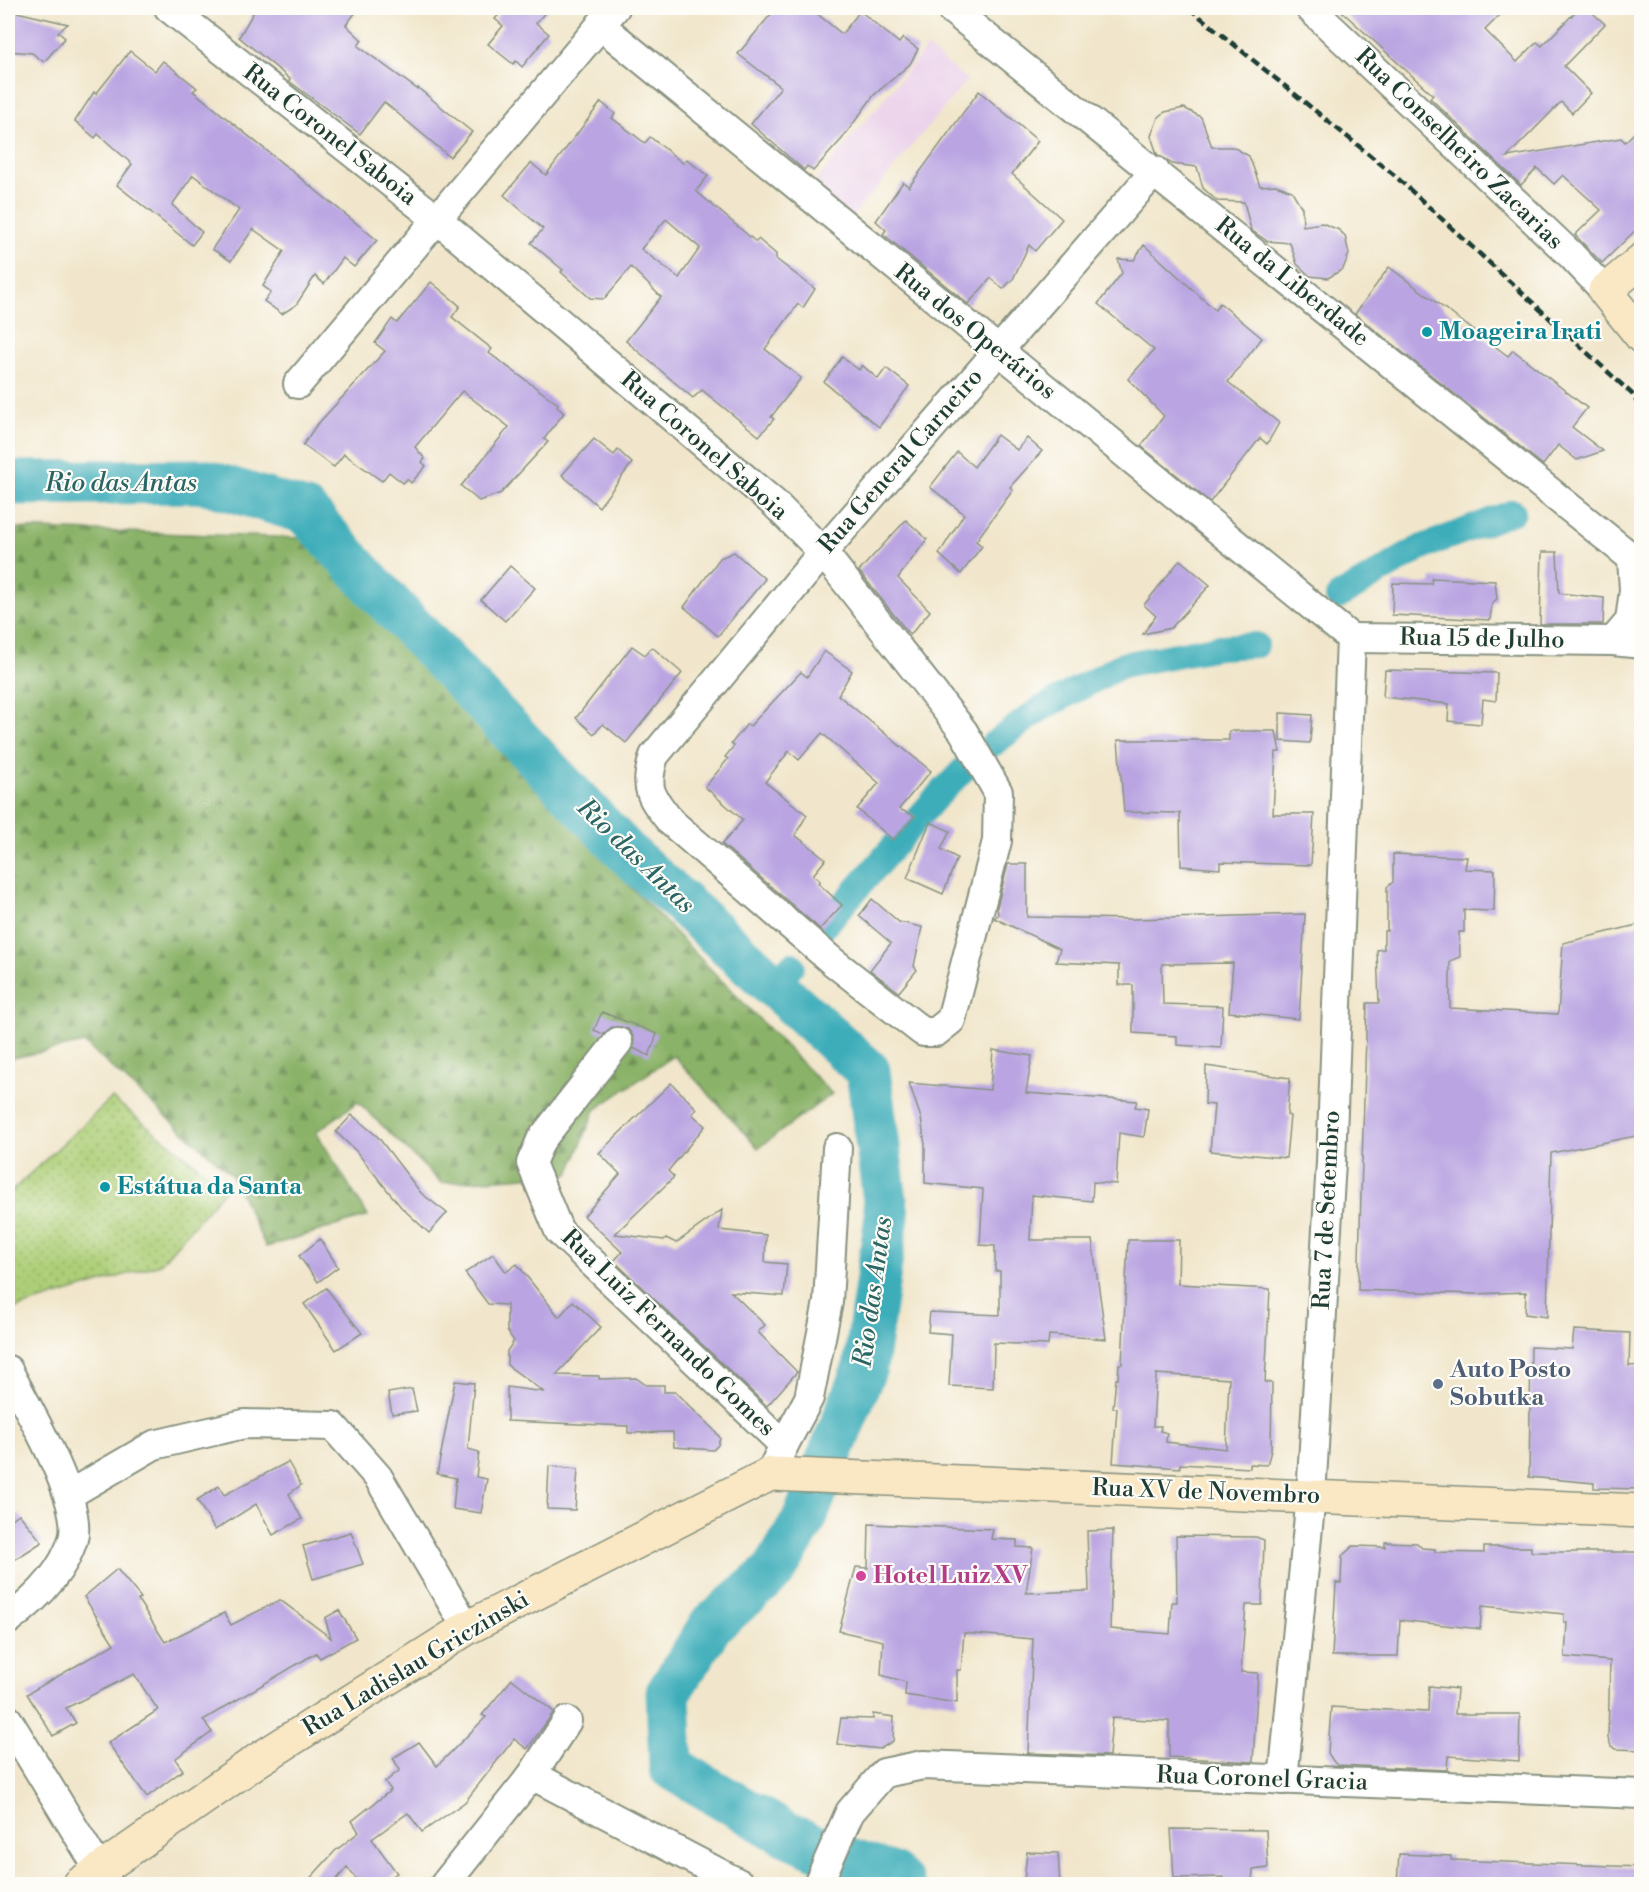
<svg xmlns="http://www.w3.org/2000/svg" width="1649" height="1892" font-family="'Libre Bodoni',serif">
  <style>
    .built { fill: #ebd1eb }
    .forest { fill: url(#forest-firs); stroke: #54784e; stroke-width: 1.5 }
    .park { fill: url(#park-dots); stroke: #668656; stroke-width: 1.5 }
    .lines { fill: none; stroke-linecap: round; stroke-linejoin: round }
    .canal { stroke: #3dadba; stroke-width: 26 }
    .river { stroke: #3dadba; stroke-width: 45 }
    .building { fill: #baa5e2; fill-rule: evenodd }
    .street-casing { stroke: #889280; stroke-width: 32 }
    .secondary-casing { stroke: #889280; stroke-width: 36 }
    .street { stroke: #fff; stroke-width: 28 }
    .secondary { stroke: #fae7c3; stroke-width: 33 }
    .rail { stroke: #1f3d34; stroke-width: 4.5; stroke-dasharray: 9 4.5; stroke-linecap: butt }
    .culture-dot { fill: #0f9aa8; stroke: #fdfcf7; stroke-width: 2 }
    .service-dot { fill: #5c6f8a; stroke: #fdfcf7; stroke-width: 2 }
    .hotel-dot { fill: #d1479c; stroke: #fdfcf7; stroke-width: 2 }
    .labels { text-anchor: middle; dominant-baseline: central; stroke-width: 4.5; stroke-linejoin: round; paint-order: stroke }
    .street-label { font-size: 24px; fill: #1f3d34; stroke: #fdfcf7 }
    .culture-label { font-size: 24px; font-weight: bold; fill: #0d838f; stroke: #fdfcf7; text-anchor: start }
    .service-label { font-size: 24px; font-weight: bold; fill: #4e5e75; stroke: #fdfcf7; text-anchor: start }
    .hotel-label { font-size: 24px; font-weight: bold; fill: #b23c85; stroke: #fdfcf7; text-anchor: start }
    .water-label { font-size: 26px; font-style: italic; fill: #2a6463; stroke: #fdfcf7 }
  </style>
  <defs>
    <pattern id="forest-firs" width="22" height="20" patternUnits="userSpaceOnUse" patternTransform="scale(1.5)"><rect width="22" height="20" fill="#8ab268"/><path d="M5 1l3.5 6h-7zM16 11l3.5 6h-7z" fill="#709256"/></pattern>
    <pattern id="park-dots" width="8" height="8" patternUnits="userSpaceOnUse" patternTransform="scale(1.5)"><rect width="8" height="8" fill="#aecf78"/><path d="M2 2h.1M6 6h.1" fill="none" stroke="#8da963" stroke-width="1.8" stroke-linecap="round"/></pattern>
  </defs>
  <rect width="100%" height="100%" fill="#fdfcf7"/>
  <filter id="ink" filterUnits="userSpaceOnUse"><feTurbulence type="fractalNoise" baseFrequency=".0167" numOctaves="2"/><feDisplacementMap in="SourceGraphic" scale="12" xChannelSelector="R" yChannelSelector="G"/><feConvolveMatrix kernelMatrix="1 2 1 2 8 2 1 2 1" color-interpolation-filters="sRGB"/></filter>
  <filter id="wash" filterUnits="userSpaceOnUse"><feTurbulence type="fractalNoise" baseFrequency=".008" numOctaves="4" result="noise"/><feDisplacementMap in="SourceGraphic" scale="24" xChannelSelector="R" yChannelSelector="G"/><feGaussianBlur stdDeviation="1.35" result="paint"/><feColorMatrix in="noise" values="0 0 0 0 0 0 0 0 0 0 0 0 0 0 0 0 0 1.4 0 .05"/><feComposite in="paint" operator="in"/></filter>
  <g filter="url(#wash)">
    <rect width="100%" height="100%" fill="#f1e6cb"/>
    <!-- built -->
    <polygon class="built" points="927,47 967,80 846,225 806,193"/>
    <!-- forest -->
    <polygon class="forest" points="8,528 302,538 627,883 832,1094 758,1148 674,1056 595,1110 569,1174 441,1183 358,1102 316,1132 368,1216 266,1247 231,1174 84,1043 8,1059"/>
    <!-- park -->
    <polygon class="park" points="112,1098 226,1188 160,1264 8,1311 8,1194"/>
    <g class="lines">
      <!-- canal -->
      <g class="canal">
        <polyline points="1338,597 1420,548 1513,512"/>
        <polyline points="993,744 1039,710 1122,665 1219,647 1256,645"/>
        <polyline points="816,936 933,801 968,765"/>
        <polyline points="773,987 792,965"/>
      </g>
      <!-- river -->
      <polyline class="river" points="8,483 203,481 306,512 389,603 628,854 868,1071 887,1216 865,1367 804,1520 774,1571 711,1625 668,1693 671,1767 784,1833 849,1861 893,1875 902,1884"/>
    </g>
    <g id="blocks">
      <!-- building -->
      <g class="building">
        <polygon points="256,8 359,8 346,25 362,40 358,46 417,89 418,88 472,132 450,157 384,102 360,134 289,81 290,79 239,37"/>
        <polygon points="505,8 549,8 536,23 549,34 522,67 516,61 513,64 488,44 503,26 495,19"/>
        <polygon points="776,8 810,8 842,34 860,11 899,43 903,38 918,49 910,64 874,95 842,139 813,171 807,166 804,170 751,124 781,87 738,54"/>
        <polygon points="1338,8 1507,8 1485,30 1517,62 1537,42 1542,46 1579,8 1587,8 1605,24 1564,66 1591,93 1572,113 1561,102 1507,157 1621,138 1625,142 1641,126 1641,225 1602,263 1575,235 1601,210 1563,175 1554,184 1537,168 1521,185 1430,98 1433,95"/>
        <polygon points="8,10 68,24 58,32 65,38 44,62 32,53 8,51"/>
        <polygon points="130,51 155,71 163,61 197,88 193,91 377,240 354,267 343,258 324,284 315,276 296,305 282,314 264,301 271,292 263,286 284,251 253,229 231,261 212,249 239,210 193,175 172,205 202,232 192,245 117,185 132,164 98,134 95,138 75,121 94,92 96,94"/>
        <polygon points="979,91 1038,141 1012,174 1062,219 1035,251 1029,245 1013,279 1003,289 991,278 968,304 883,234 886,230 876,221 903,182 909,187"/>
        <path d="M601 102 615 114 612 118 645 143 650 137 683 163 686 159 708 176 696 191 756 242 758 239 776 254V259L815 289 803 308 798 304 765 349 801 378 771 417 774 419 759 436 702 390 693 398 626 341 661 297 631 267 604 299 590 298 561 272 563 270 531 243 543 229 504 195 531 163 546 175ZM666 219 700 248 679 278 641 249Z"/>
        <polygon points="1184,108 1201,117 1212,147 1233,147 1249,156 1260,186 1276,185 1292,191 1302,208 1303,226 1322,223 1339,230 1345,236 1349,254 1343,269 1328,278 1310,276 1297,264 1290,243 1267,241 1251,230 1244,202 1217,201 1203,188 1197,167 1172,164 1157,154 1151,136 1158,118 1165,112"/>
        <polygon points="1144,245 1215,310 1220,303 1262,338 1228,382 1279,423 1267,444 1260,438 1210,502 1141,446 1164,416 1128,379 1154,350 1098,304 1122,273 1118,259 1134,260"/>
        <polygon points="1389,267 1508,356 1513,350 1587,408 1572,427 1603,451 1577,460 1558,445 1543,465 1355,314"/>
        <polygon points="431,282 460,306 452,317 492,349 489,353 558,404 557,407 564,413 544,439 548,442 501,493 479,501 461,486 509,427 462,391 415,447 425,459 422,462 426,466 411,483 407,479 403,483 389,472 382,481 344,454 334,467 303,445 315,427 385,351 375,343 392,319 397,323"/>
        <polygon points="842,357 859,370 862,365 878,379 886,368 909,386 879,427 824,382"/>
        <polygon points="997,435 1017,450 1027,438 1042,451 1010,487 1013,490 976,541 982,546 961,574 939,554 964,514 930,487 957,452 974,467"/>
        <polygon points="594,439 614,455 618,450 632,463 599,507 562,475"/>
        <polygon points="906,520 927,539 898,578 930,611 910,635 859,571"/>
        <polygon points="734,552 765,579 718,636 684,607 720,558"/>
        <polygon points="1542,552 1557,552 1559,593 1604,598 1603,624 1540,624"/>
        <polygon points="1180,560 1210,585 1171,628 1143,634 1156,616 1144,605"/>
        <polygon points="510,566 535,588 505,621 481,600"/>
        <polygon points="1432,578 1495,581 1497,599 1492,603 1490,620 1392,615 1393,583 1431,584"/>
        <polygon points="632,646 645,655 652,647 682,673 626,743 603,724 594,734 576,718"/>
        <polygon points="824,651 852,671 838,695 931,771 899,809 915,816 893,840 857,809 879,783 822,733 799,760 789,751 765,782 807,815 795,835 826,859 813,875 820,881 818,883 842,905 820,929 722,844 743,820 705,787 728,759 725,757 734,746 731,744 747,724 750,726 801,672 807,677"/>
        <polygon points="1385,670 1497,673 1496,701 1483,699 1481,724 1448,721 1449,704 1383,697"/>
        <polygon points="1280,713 1312,715 1310,743 1280,741"/>
        <polygon points="1229,731 1276,731 1280,752 1276,752 1273,814 1314,814 1311,865 1220,862 1220,869 1181,866 1180,813 1124,812 1118,740 1229,740"/>
        <polygon points="930,822 950,831 941,849 957,858 943,894 907,878"/>
        <polygon points="1393,854 1467,857 1465,869 1495,870 1494,911 1464,910 1464,932 1459,932 1460,957 1450,961 1450,1008 1558,1014 1563,943 1641,924 1641,1135 1551,1153 1547,1317 1525,1314 1526,1292 1475,1294 1358,1290 1367,1003 1379,1003 1377,950 1384,949 1384,931 1387,931 1387,887 1393,882"/>
        <polygon points="1008,864 1027,864 1027,917 1134,919 1305,914 1299,1019 1229,1012 1233,963 1162,964 1163,1004 1223,1006 1221,1048 1177,1045 1177,1036 1133,1033 1133,985 1119,985 1119,965 1056,962 1060,949 994,918 998,915 997,907"/>
        <polygon points="872,899 899,922 922,927 914,966 917,970 899,992 870,970 891,943 859,916"/>
        <polygon points="602,1012 657,1034 649,1056 633,1048 633,1036 628,1029 612,1027 603,1034 594,1030"/>
        <polygon points="993,1050 1032,1056 1026,1093 1137,1101 1135,1107 1148,1109 1144,1137 1119,1133 1116,1184 1093,1182 1092,1201 1032,1195 1030,1240 1092,1240 1106,1339 1049,1335 1048,1345 994,1343 993,1388 949,1386 952,1334 928,1332 930,1312 1000,1315 1000,1271 995,1271 995,1246 980,1245 983,1189 925,1183 925,1145 921,1118 909,1083 990,1090"/>
        <polygon points="1206,1066 1290,1078 1287,1115 1290,1116 1286,1158 1210,1151 1214,1105 1205,1104"/>
        <polygon points="671,1083 697,1109 692,1114 705,1126 668,1171 674,1177 615,1234 664,1240 666,1238 676,1243 722,1210 719,1230 766,1235 765,1262 787,1264 784,1296 731,1292 765,1325 758,1332 797,1372 767,1406 614,1261 622,1252 584,1216 620,1174 599,1153"/>
        <polygon points="352,1115 378,1137 421,1193 447,1213 429,1233 401,1207 356,1151 336,1132"/>
        <polygon points="320,1239 338,1267 318,1282 299,1256"/>
        <path d="M1128 1240H1179L1178 1284 1270 1289 1265 1382 1272 1383 1271 1451 1267 1465 1250 1464V1468L1180 1464V1468L1113 1463 1117 1408H1113L1116 1379H1118L1119 1364H1122ZM1156 1374 1229 1379 1226 1449 1166 1442 1167 1433 1160 1431 1161 1426H1153Z"/>
        <polygon points="493,1254 506,1272 517,1264 559,1317 573,1301 601,1327 556,1375 599,1376 599,1379 636,1378 646,1385 664,1385 664,1392 675,1392 716,1432 720,1438 718,1445 713,1450 674,1447 673,1432 628,1433 628,1426 507,1421 507,1387 544,1392 507,1365 507,1351 514,1341 507,1331 507,1305 488,1304 465,1273"/>
        <polygon points="326,1288 362,1333 336,1350 304,1304"/>
        <polygon points="1574,1330 1630,1333 1629,1366 1641,1365 1641,1489 1594,1488 1594,1483 1529,1477 1531,1347 1572,1349"/>
        <polygon points="455,1381 474,1383 468,1449 479,1452 476,1477 487,1479 481,1513 453,1509 456,1478 437,1474"/>
        <polygon points="412,1389 417,1411 392,1414 388,1393"/>
        <polygon points="288,1462 301,1485 289,1494 302,1519 273,1535 256,1504 215,1530 197,1500 219,1486 224,1495"/>
        <polygon points="549,1466 578,1469 575,1510 547,1509"/>
        <polygon points="19,1514 42,1542 8,1564 8,1522"/>
        <polygon points="869,1524 993,1529 991,1539 1017,1540 1017,1547 1033,1548 1026,1593 1089,1591 1087,1531 1113,1530 1110,1629 1170,1634 1172,1602 1177,1602 1176,1536 1256,1537 1264,1540 1262,1605 1246,1605 1241,1672 1258,1673 1253,1762 1169,1757 1169,1721 1112,1718 1109,1756 1028,1753 1033,1639 964,1633 961,1670 957,1670 957,1703 905,1695 906,1682 881,1675 883,1641 839,1631 856,1567 868,1568"/>
        <polygon points="351,1532 363,1564 313,1579 303,1546"/>
        <polygon points="1385,1542 1417,1543 1422,1548 1435,1549 1435,1552 1484,1553 1484,1547 1531,1547 1531,1552 1641,1552 1641,1750 1616,1749 1611,1746 1608,1738 1610,1661 1565,1657 1567,1622 1564,1622 1564,1614 1482,1606 1480,1629 1400,1620 1398,1656 1332,1656 1336,1583 1341,1583 1342,1556 1353,1546 1385,1547"/>
        <polygon points="117,1569 141,1598 138,1600 165,1642 224,1613 231,1625 280,1600 331,1638 325,1618 339,1610 356,1638 320,1658 316,1653 203,1720 212,1732 175,1759 183,1770 147,1797 108,1743 158,1710 134,1674 66,1708 76,1723 53,1736 27,1694 114,1644 84,1597"/>
        <polygon points="512,1679 554,1712 527,1749 514,1739 465,1802 422,1832 408,1813 372,1839 397,1873 381,1884 360,1884 347,1867 333,1884 305,1884 335,1851 359,1832 352,1821 391,1790 385,1782 400,1770 393,1758 419,1742 437,1766 486,1717 482,1715"/>
        <polygon points="1429,1686 1457,1689 1455,1714 1520,1714 1519,1761 1448,1756 1447,1770 1337,1765 1333,1761 1328,1753 1331,1707 1428,1712"/>
        <polygon points="873,1714 894,1717 893,1741 880,1749 837,1744 841,1718 873,1719"/>
        <polygon points="1171,1829 1266,1830 1268,1868 1253,1870 1252,1884 1223,1884 1223,1877 1174,1878"/>
        <polygon points="1027,1852 1058,1853 1060,1884 1024,1882"/>
        <polygon points="1399,1854 1451,1856 1451,1860 1641,1867 1641,1884 1397,1884"/>
      </g>
    </g>
  </g>
  <g filter="url(#ink)">
    <use href="#blocks" fill-opacity="0" stroke="#889280" stroke-width="1.5"/>
    <g class="lines">
      <defs>
        <g id="street">
          <path d="M169 8 438 220 774 503 823 552 963 731 998 792 997 841 951 1020 936 1032H923L832 961 671 822C650 796 644 789 654 756L823 552 1155 171"/>
          <polyline points="950,8 1642,566"/>
          <polyline points="1310,8 1571,255 1605,291"/>
          <polyline points="600,25 1351,638"/>
          <polyline points="298,384 615,8"/>
          <polyline points="1351,638 1613,641 1642,644"/>
          <polyline points="1613,641 1630,621 1634,590 1632,559"/>
          <polyline points="618,1042 541,1140 531,1163 559,1231 784,1445 770,1474"/>
          <path d="M8 1370C26 1406 84 1502 73 1539 63 1573 35 1600 8 1620"/>
          <polyline points="784,1445 809,1398 828,1302 837,1148"/>
          <polyline points="70,1494 154,1445 244,1424 333,1426 378,1477 467,1628"/>
          <polyline points="8,1720 108,1884"/>
          <polyline points="532,1775 740,1884"/>
          <polyline points="1283,1780 1311,1496 1331,1162 1351,638"/>
          <polyline points="445,1884 532,1775 567,1721"/>
          <polyline points="818,1884 850,1812 884,1773 923,1765 1642,1794"/>
        </g>
        <g id="secondary">
          <polyline points="1642,260 1605,291 1642,337"/>
          <polyline points="80,1884 258,1760 467,1628 770,1474 1642,1511"/>
        </g>
      </defs>
      <!-- street casing -->
      <use href="#street" class="street-casing"/>
      <!-- secondary casing -->
      <use href="#secondary" class="secondary-casing"/>
      <!-- street -->
      <use href="#street" class="street"/>
      <!-- secondary -->
      <use href="#secondary" class="secondary"/>
      <!-- rail -->
      <polyline class="rail" points="1189,8 1393,174 1632,394 1642,410"/>
    </g>
  </g>
  <!-- markers -->
  <g class="culture-dot">
    <circle cx="1427" cy="332" r="6"/>
    <circle cx="105" cy="1187" r="6"/>
  </g>
  <circle class="service-dot" cx="1438" cy="1384" r="6"/>
  <circle class="hotel-dot" cx="861" cy="1576" r="6"/>
  <g class="labels">
    <!-- street labels -->
    <g class="street-label">
      <text transform="translate(330 135) rotate(38)">Rua Coronel Saboia</text>
      <text transform="translate(1459 149) rotate(44)">Rua Conselheiro Zacarias</text>
      <text transform="translate(1292 282) rotate(39)">Rua da Liberdade</text>
      <text transform="translate(975 332) rotate(39)">Rua dos Operários</text>
      <text transform="translate(704 446) rotate(41)">Rua Coronel Saboia</text>
      <text transform="translate(901 461) rotate(-49)">Rua General Carneiro</text>
      <text transform="translate(1482 639) rotate(1)">Rua 15 de Julho</text>
      <text transform="translate(1327 1210) rotate(-87)">Rua 7 de Setembro</text>
      <text transform="translate(668 1333) rotate(44)">Rua Luiz Fernando Gomes</text>
      <text transform="translate(1206 1492) rotate(2)">Rua XV de Novembro</text>
      <text transform="translate(416 1664) rotate(-31)">Rua Ladislau Griczinski</text>
      <text transform="translate(1262 1779) rotate(2)">Rua Coronel Gracia</text>
    </g>
    <!-- culture labels -->
    <g class="culture-label">
      <text x="1439" y="332">Moageira Irati</text>
      <text x="117" y="1187">Estátua da Santa</text>
    </g>
    <!-- service labels -->
    <g class="service-label">
      <text x="1450" y="1370">Auto Posto<tspan x="1450" dy="28">Sobutka</tspan></text>
    </g>
    <!-- hotel labels -->
    <g class="hotel-label">
      <text x="873" y="1576">Hotel Luiz XV</text>
    </g>
    <!-- water labels -->
    <g class="water-label">
      <text x="121" y="483">Rio das Antas</text>
      <text transform="translate(636 856) rotate(44)">Rio das Antas</text>
      <text transform="translate(873 1292) rotate(-82)">Rio das Antas</text>
    </g>
  </g>
  <!-- margin -->
  <rect width="1649" height="1892" fill="none" stroke="#fdfcf7" stroke-width="30"/>
</svg>
